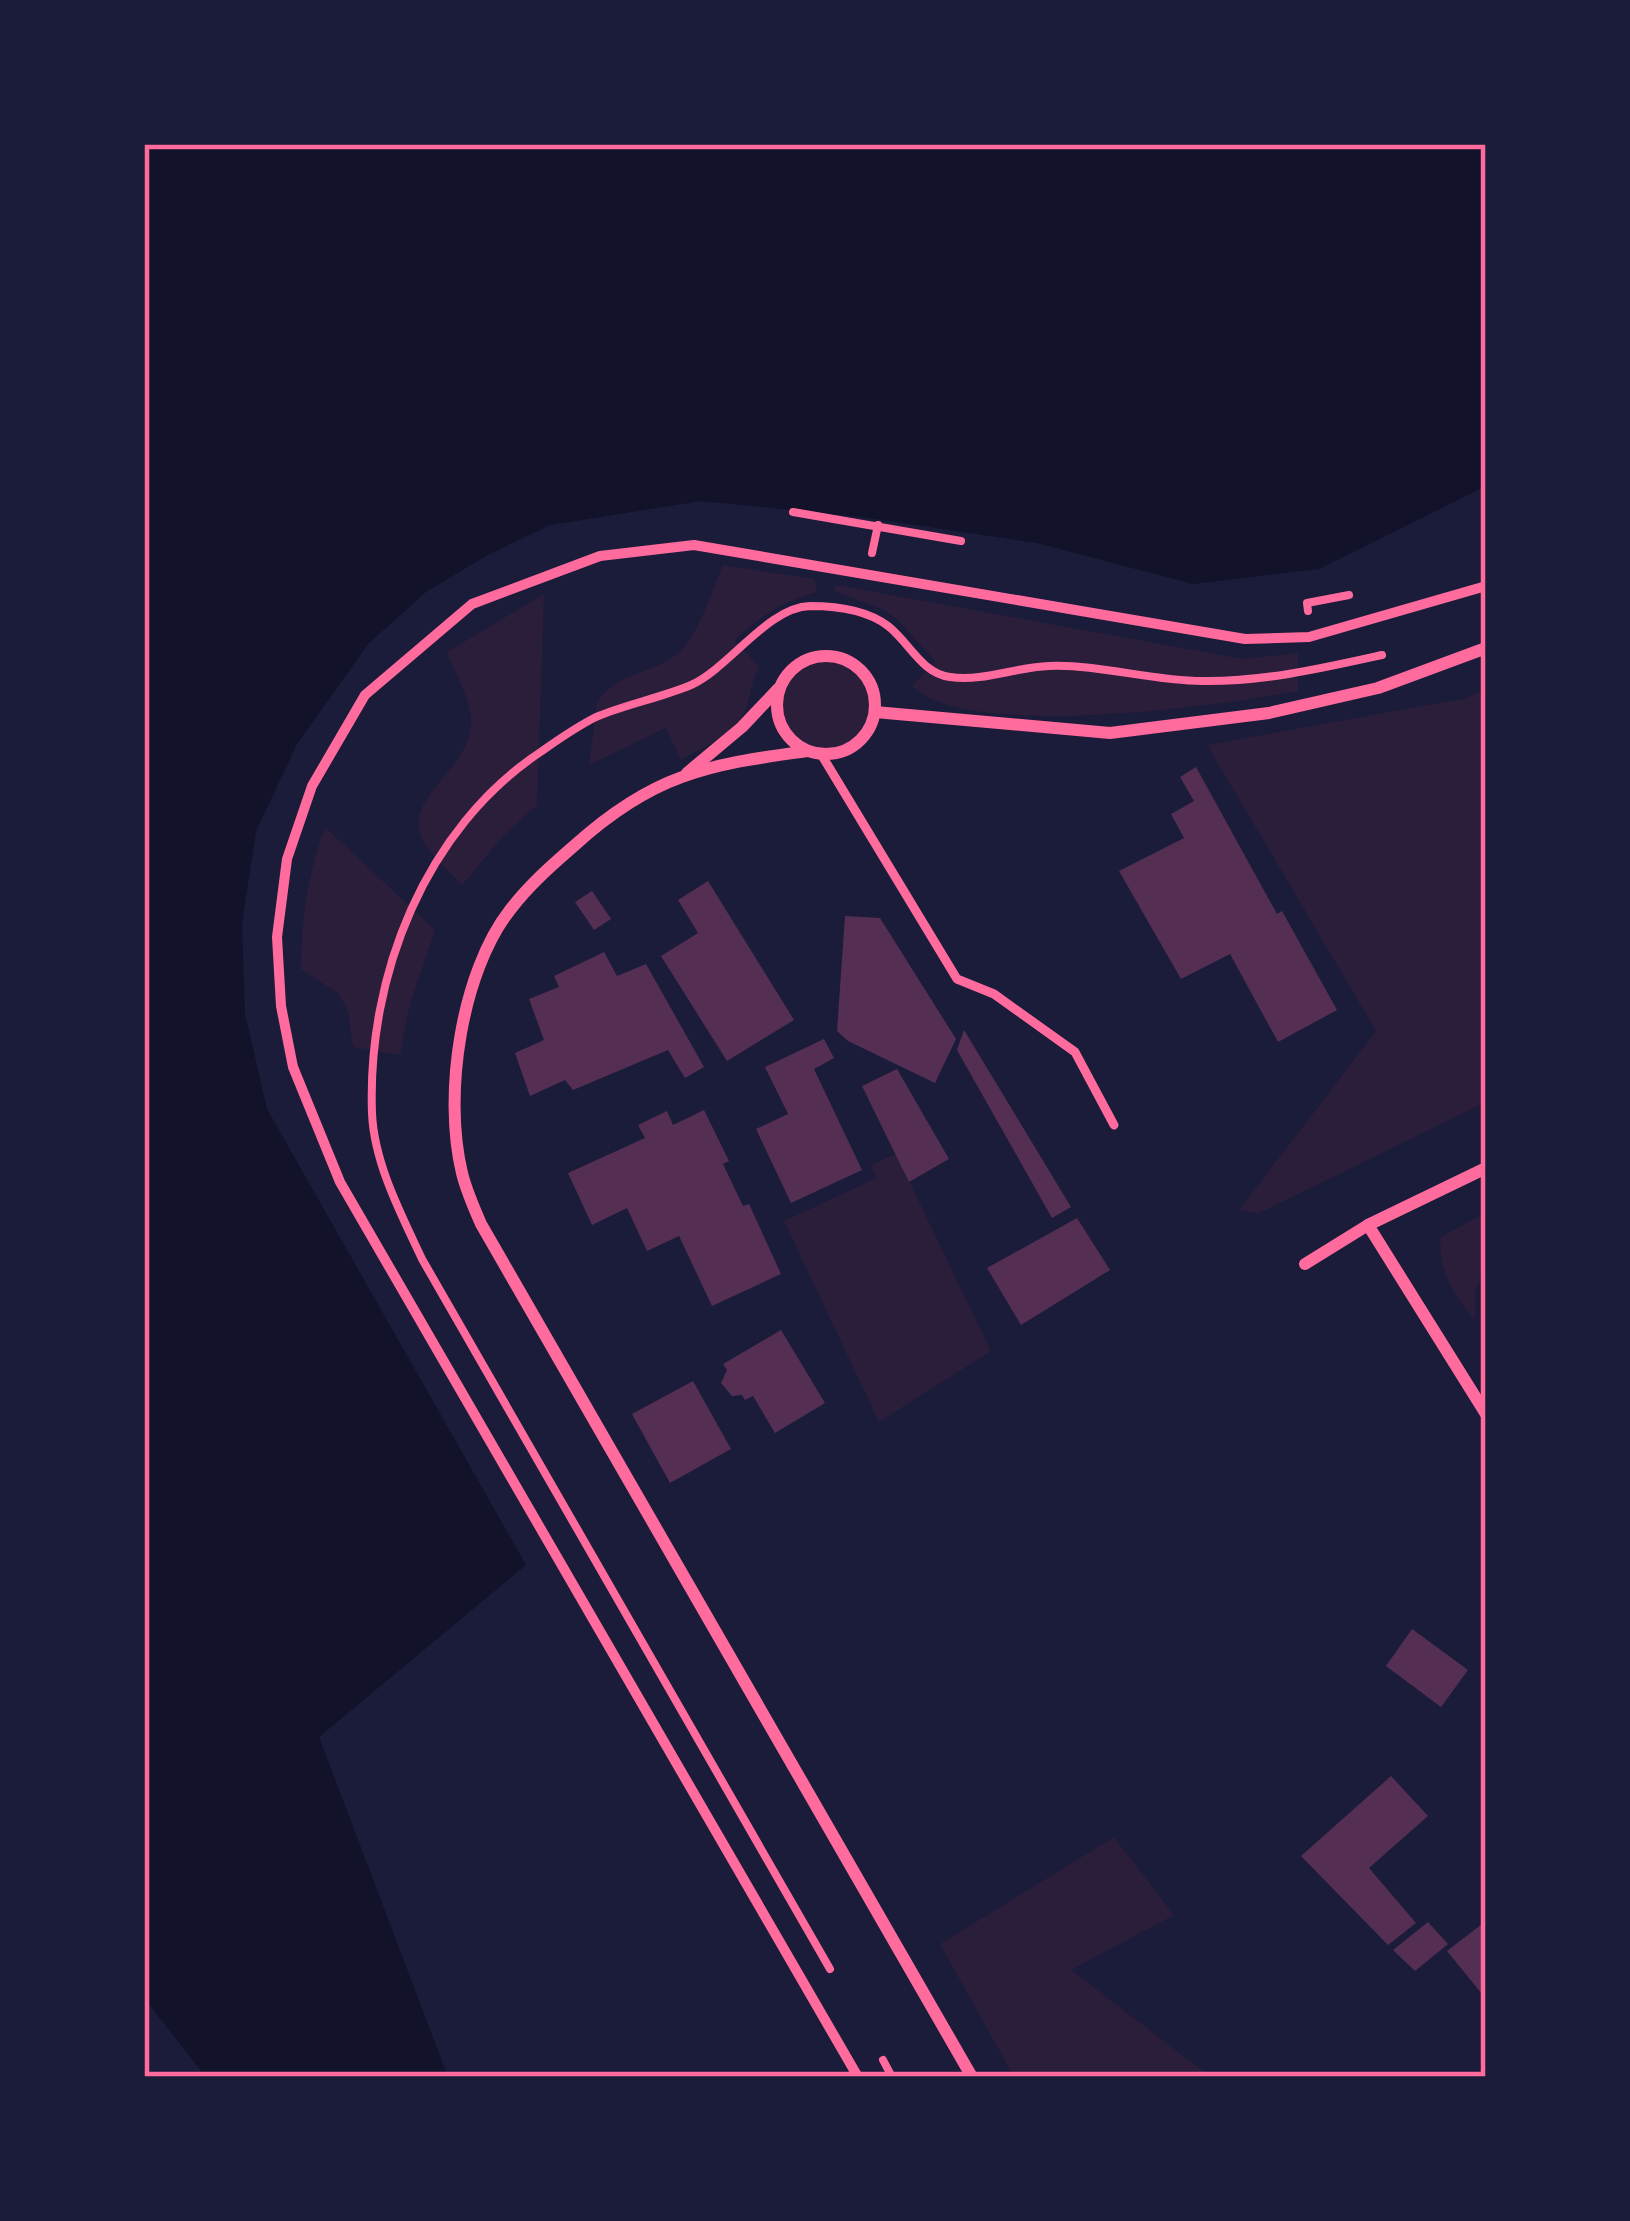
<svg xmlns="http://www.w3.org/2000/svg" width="1630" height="2221" font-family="'Sofia Sans Condensed',sans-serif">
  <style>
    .green { fill: #2a1e3b }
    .water { fill: #12122b }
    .building { fill: #542f53 }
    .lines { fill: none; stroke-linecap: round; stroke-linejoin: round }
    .path { stroke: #ff6b9d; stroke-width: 8 }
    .service { stroke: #ff6b9d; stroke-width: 9 }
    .pedestrian { stroke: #ff6b9d; stroke-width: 10 }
    .minor { stroke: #ff6b9d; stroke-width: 12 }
    .neatline { fill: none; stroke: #ff6b9d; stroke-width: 4.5 }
  </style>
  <rect width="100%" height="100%" fill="#1b1b3a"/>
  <!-- green -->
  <g class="green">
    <path d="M723 565 814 579 817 592C782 601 761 617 734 640L759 666C751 681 751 698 744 713 733 735 702 748 681 760L666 728 589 765 597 703C615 671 654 675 679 652 700 632 711 592 723 565Z"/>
    <path d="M836 585 1243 659 1298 653V691C1219 705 969 742 912 686L935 661 898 620 882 609 834 591Z"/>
    <path d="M544 594 537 805 505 834 462 885C450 872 434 859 425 844 397 798 470 773 471 722 471 700 455 673 447 652Z"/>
    <circle cx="826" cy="705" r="49"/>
    <polygon points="1486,689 1486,1102 1258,1214 1239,1210 1376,1031 1207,745 1467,698"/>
    <path d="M325 827 435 930 410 1004 400 1055 353 1047 348 1011 339 994 301 969C301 920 308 872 325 827Z"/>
    <polygon points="896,1154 991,1351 879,1422 784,1221 876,1178 871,1165"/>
    <path d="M1486 1212V1261L1475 1292V1320C1454 1296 1437 1269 1441 1237Z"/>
    <polygon points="1114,1837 1174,1915 1071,1970 1211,2077 1014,2077 940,1944"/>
  </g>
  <!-- water -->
  <polygon class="water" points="144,144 1486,144 1486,486 1319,569 1193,584 1037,543 861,517 701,501 550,525 486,556 426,592 368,644 297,744 256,831 242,924 245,1014 267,1109 526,1565 319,1737 448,2077 206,2077 144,1998"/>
  <!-- building -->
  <g class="building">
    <polygon points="1196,767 1277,914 1282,911 1337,1010 1278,1042 1230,954 1181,979 1119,871 1184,838 1171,814 1194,801 1180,777"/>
    <polygon points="708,881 794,1020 727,1061 661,956 698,933 678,900"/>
    <polygon points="592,891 611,919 594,930 575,902"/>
    <polygon points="845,916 880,918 956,1039 935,1083 848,1041 837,1031"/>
    <polygon points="604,952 617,976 646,964 704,1067 685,1078 668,1050 573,1090 565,1080 530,1096 515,1053 544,1040 529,999 559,987 554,976"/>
    <polygon points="964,1030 1071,1207 1052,1218 957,1050"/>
    <polygon points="824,1039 834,1058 814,1069 862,1170 791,1203 756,1129 788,1114 765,1067"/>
    <polygon points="897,1069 949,1159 909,1182 862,1086"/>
    <polygon points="704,1110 729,1161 723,1164 743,1206 749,1204 781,1274 712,1306 679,1236 647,1251 627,1208 592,1225 568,1173 645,1138 638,1125 667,1111 673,1125"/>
    <polygon points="1077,1218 1110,1270 1021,1325 987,1268"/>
    <polygon points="781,1330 825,1403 775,1433 753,1396 745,1400 742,1395 732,1396 721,1383 727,1370 723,1364"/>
    <polygon points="693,1381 731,1449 670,1483 632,1414"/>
    <polygon points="1412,1629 1468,1670 1441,1707 1386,1666"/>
    <polygon points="1391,1776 1428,1816 1369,1868 1416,1923 1388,1945 1301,1856"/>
    <polygon points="1486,1921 1486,1999 1447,1951"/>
    <polygon points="1428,1922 1448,1944 1415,1971 1393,1950"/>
  </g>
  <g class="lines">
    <!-- path -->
    <g class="path">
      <polyline points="793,512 961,541"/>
      <polyline points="872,553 878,525"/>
      <polyline points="1308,611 1307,603 1349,595"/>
      <path d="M830 1969 422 1259C401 1214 374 1163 372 1113 367 976 425 828 542 751 559 739 578 726 596 717 627 704 660 698 691 685 729 668 768 607 810 606 837 606 867 610 888 626 909 642 921 673 950 677 983 682 1016 667 1049 666 1100 664 1151 681 1202 681 1263 682 1323 668 1382 655"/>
      <polyline points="883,2060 892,2077"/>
    </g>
    <!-- service -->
    <polyline class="service" points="821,754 957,979 994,994 1075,1052 1114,1125"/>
    <!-- pedestrian -->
    <polyline class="pedestrian" points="858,2077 340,1182 293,1067 281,1006 277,937 287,859 312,786 365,695 472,604 600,556 694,545 1245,639 1309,637 1486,586"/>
    <!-- minor -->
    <g class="minor">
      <circle cx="826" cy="705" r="49"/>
      <polyline points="875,712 1110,733 1269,713 1378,688 1486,648"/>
      <path d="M808 751C766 757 722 762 682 777 643 791 606 817 575 845 552 865 529 885 510 910 461 973 443 1095 462 1173 466 1190 474 1208 481 1224L972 2077"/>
      <polyline points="687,773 742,727 778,689"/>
      <polyline points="1486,1168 1368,1225 1486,1414"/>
      <polyline points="1305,1264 1368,1225"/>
    </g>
  </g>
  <!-- border -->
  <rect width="1630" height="2221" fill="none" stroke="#1b1b3a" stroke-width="294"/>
  <rect x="147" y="147" width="1336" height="1927" class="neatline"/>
</svg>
